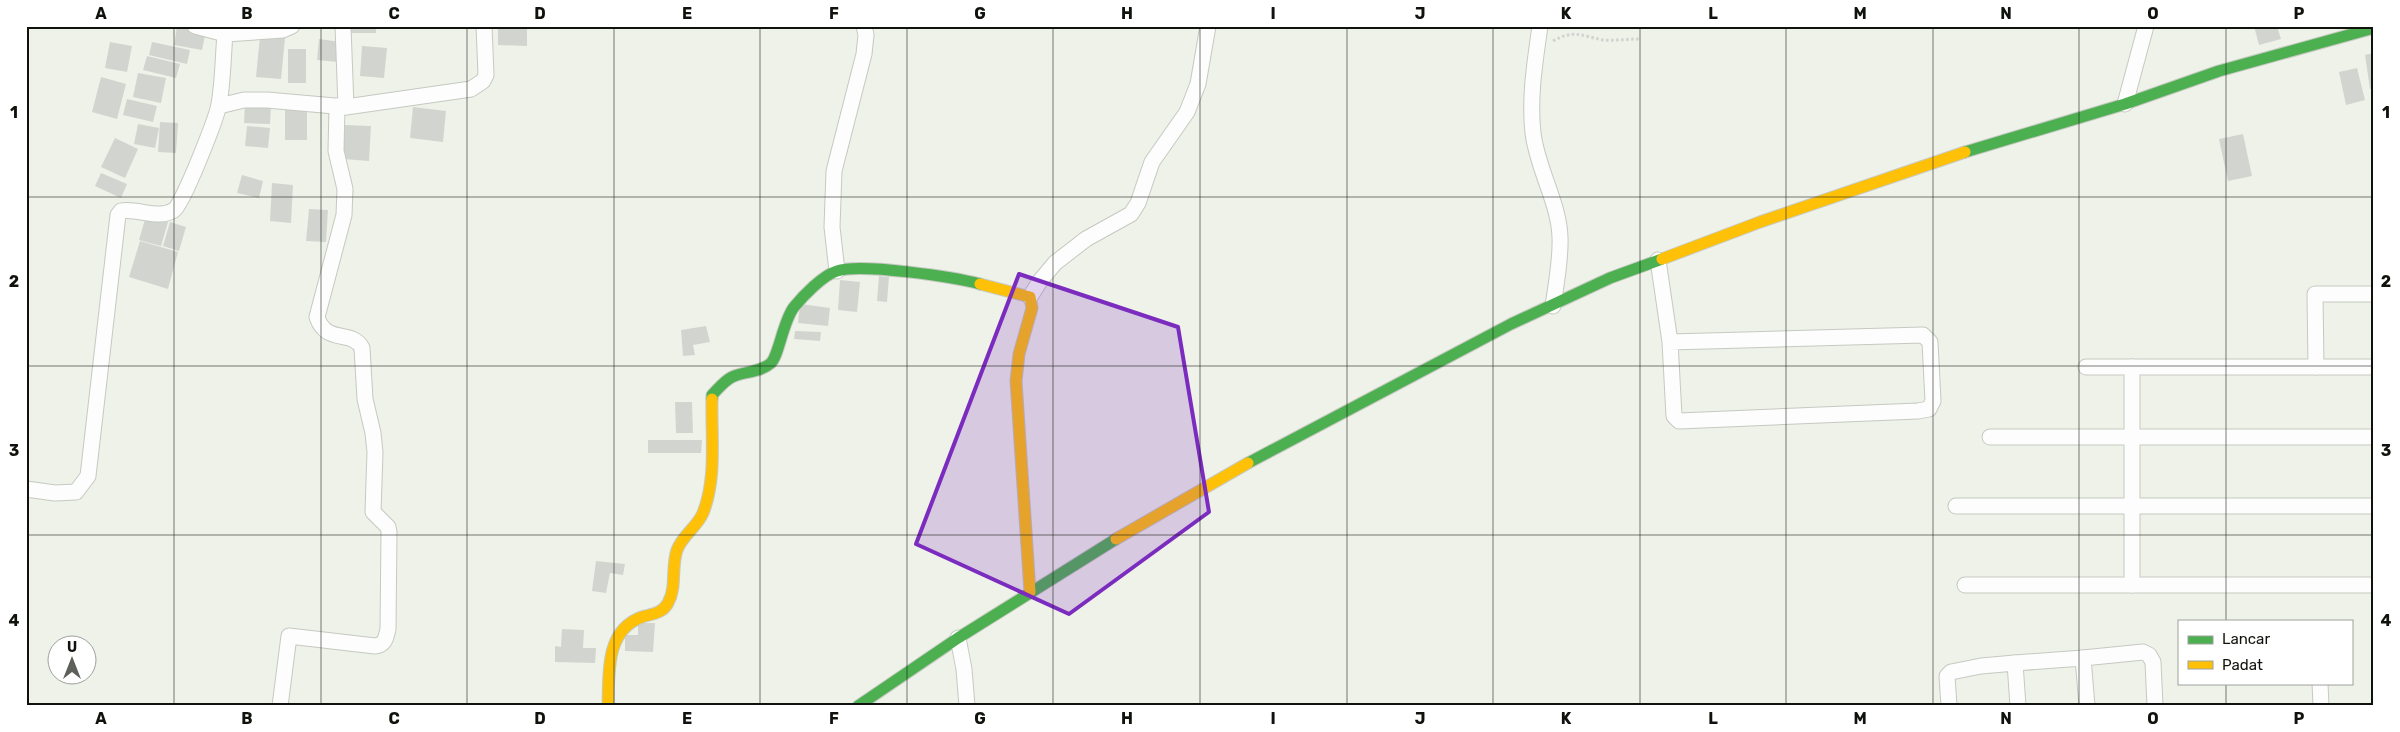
<svg xmlns="http://www.w3.org/2000/svg" width="2400" height="732" font-family="Rubik,sans-serif">
  <style>
    .building { fill: #d2d5cf }
    .lines { fill: none; stroke-linecap: round; stroke-linejoin: round }
    .street-casing { stroke: #c6c9c2; stroke-width: 17 }
    .fast-casing { stroke: #c6c9c2; stroke-width: 13 }
    .slow-casing { stroke: #c6c9c2; stroke-width: 13 }
    .path { stroke: #d1d3d0; stroke-width: 3; stroke-dasharray: 2.5 2.5; stroke-linecap: butt }
    .street { stroke: #fcfdfc; stroke-width: 15 }
    .fast { stroke: #4caf50; stroke-width: 11 }
    .slow { stroke: #ffc107; stroke-width: 11 }
    .marked { fill: #7b2cbf; fill-opacity: 0.2; stroke: #7b2cbf; stroke-width: 4; stroke-linejoin: round }
    .grid { fill: none; stroke: #10130d; stroke-width: 1; stroke-opacity: 0.55 }
    .neatline { fill: none; stroke: #10130d; stroke-width: 2 }
    .grid-label { font-size: 16px; text-anchor: middle; font-weight: bold; fill: #10130d }
  </style>
  <rect width="100%" height="100%" fill="#eef2e9"/>
  <!-- building -->
  <g class="building">
    <polygon points="177,26 206,31 202,50 174,45"/>
    <rect x="347" y="26" width="29" height="7"/>
    <polygon points="498,26 527,26 527,46 498,45"/>
    <polygon points="2254,26 2277,26 2281,39 2259,45"/>
    <polygon points="260,36 285,38 281,79 256,77"/>
    <polygon points="319,39 341,42 338,62 317,60"/>
    <polygon points="110,42 132,46 127,72 105,68"/>
    <polygon points="152,42 190,50 187,64 149,55"/>
    <polygon points="362,46 387,48 384,78 360,76"/>
    <rect x="288" y="49" width="18" height="34"/>
    <polygon points="2374,53 2374,88 2370,89 2365,55"/>
    <polygon points="147,56 180,64 176,78 143,70"/>
    <polygon points="2357,68 2365,100 2346,105 2339,72"/>
    <polygon points="138,73 166,78 161,103 133,97"/>
    <polygon points="101,77 126,84 117,119 92,112"/>
    <polygon points="127,99 157,106 153,122 123,115"/>
    <polygon points="245,104 271,105 270,124 244,123"/>
    <polygon points="413,107 446,111 443,142 410,138"/>
    <rect x="285" y="109" width="22" height="31"/>
    <polygon points="160,122 178,123 176,153 158,152"/>
    <polygon points="138,124 159,128 155,148 134,144"/>
    <polygon points="345,125 371,126 369,161 343,159"/>
    <polygon points="247,126 270,128 268,148 245,146"/>
    <polygon points="2243,134 2252,176 2228,181 2219,139"/>
    <polygon points="115,138 138,149 125,178 101,167"/>
    <polygon points="101,173 127,184 121,198 95,186"/>
    <polygon points="242,175 263,181 259,198 237,193"/>
    <polygon points="272,183 293,185 291,223 270,221"/>
    <polygon points="309,209 328,210 326,242 306,241"/>
    <polygon points="146,216 168,222 161,246 139,240"/>
    <polygon points="170,222 186,227 179,251 163,246"/>
    <polygon points="140,241 178,252 168,289 129,277"/>
    <polygon points="879,276 889,277 887,302 877,301"/>
    <polygon points="840,280 860,282 857,312 838,310"/>
    <polygon points="800,304 830,308 828,326 798,323"/>
    <polygon points="706,326 710,342 693,345 695,355 683,356 681,330"/>
    <polygon points="795,331 821,332 820,341 794,339"/>
    <polygon points="675,402 692,402 693,433 676,433"/>
    <polygon points="648,440 702,440 701,453 648,453"/>
    <polygon points="596,561 625,564 623,575 610,573 606,593 592,591"/>
    <polygon points="638,623 655,623 653,652 625,651 625,635 638,635"/>
    <polygon points="562,629 584,630 583,648 596,648 595,663 555,662 555,646 561,647"/>
  </g>
  <g class="lines">
    <defs>
      <g id="street">
        <polyline points="195,26 225,34"/>
        <polyline points="343,26 346,107"/>
        <path d="M1540 26C1535 62 1529 97 1533 133 1537 168 1559 203 1560 237 1561 260 1556 284 1553 306"/>
        <polyline points="2125,104 2146,26"/>
        <polyline points="219,106 244,100 267,100 346,107 471,89 483,81 486,75 484,26"/>
        <polyline points="1658,260 1670,342 1674,416 1679,421 1918,411 1929,409 1933,401 1930,342 1923,335 1670,342"/>
        <polyline points="837,271 832,227 834,171 864,54 866,35 864,26"/>
        <polyline points="1030,297 1040,281 1055,263 1086,239 1131,214 1138,203 1152,162 1187,112 1198,84 1208,26"/>
        <polyline points="2086,367 2374,367"/>
        <polyline points="2132,367 2132,585"/>
        <polyline points="2316,367 2315,294 2374,294"/>
        <polyline points="1990,437 2374,437"/>
        <path d="M26 489 55 493 76 492 88 476 118 215 121 211C138 208 159 220 174 210 183 204 217 117 219 104 223 81 223 57 225 34L283 30 292 26"/>
        <polyline points="1956,506 2374,506"/>
        <polyline points="1965,585 2374,585"/>
        <polyline points="958,638 964,669 967,706"/>
        <polyline points="2083,658 2143,652 2149,655 2153,662 2155,706"/>
        <polyline points="2015,663 2083,658 2087,706"/>
        <polyline points="2320,683 2321,706"/>
        <path d="M280 706 289 636 375 646C385 645 386 638 388 629L389 532 388 527 373 512 375 452 373 433 365 399 362 348C352 329 326 345 317 317L344 215 345 189 336 151 337 106"/>
        <polyline points="1949,706 1947,676 1951,672 1981,666 2015,663 2018,706"/>
      </g>
      <g id="fast">
        <polyline points="1965,152 2125,104 2219,71 2374,28"/>
        <path d="M712 399V395C718 389 724 381 732 377 744 371 760 373 771 363 779 355 783 321 794 307 803 296 823 275 837 271 861 263 954 277 980 284"/>
        <polyline points="1248,463 1511,324 1610,278 1662,259"/>
        <polyline points="858,706 958,638 1116,539"/>
      </g>
      <g id="slow">
        <polyline points="1662,259 1760,222 1965,152"/>
        <polyline points="980,284 1030,297 1032,308 1019,354 1016,381 1030,592"/>
        <polyline points="1116,539 1248,463"/>
        <path d="M608 706C609 674 605 630 642 617 652 614 663 613 668 603 677 587 671 567 677 550 682 536 697 527 703 513 717 478 711 435 712 399"/>
      </g>
    </defs>
    <!-- street casing -->
    <use href="#street" class="street-casing"/>
    <!-- fast casing -->
    <use href="#fast" class="fast-casing"/>
    <!-- slow casing -->
    <use href="#slow" class="slow-casing"/>
    <!-- path -->
    <path class="path" d="M1553 41C1574 29 1582 36 1603 40 1614 41 1627 39 1639 39"/>
    <!-- street -->
    <use href="#street" class="street"/>
    <!-- fast -->
    <use href="#fast" class="fast"/>
    <!-- slow -->
    <use href="#slow" class="slow"/>
  </g>
  <!-- marked area -->
  <path class="marked" d="M1019 274 1178 327 1209 512 1069 614 916 544Z"/>
  <!-- grid -->
  <path class="grid" d="M174 26V706M321 26V706M467 26V706M614 26V706M760 26V706M907 26V706M1053 26V706M1200 26V706M1347 26V706M1493 26V706M1640 26V706M1786 26V706M1933 26V706M2079 26V706M2226 26V621M26 197H2374M26 366H2374M26 535H2374M2226 683V706"/>
  <!-- border -->
  <rect width="2400" height="732" fill="none" stroke="#ffffff" stroke-width="55"/>
  <!-- legend -->
  <rect x="2178" y="620" width="175" height="65" fill="#ffffff" stroke="#9fa19e"/>
  <rect x="2188" y="636" width="25" height="8" fill="#4caf50" stroke="#9fa19e"/>
  <text x="2222" y="644" font-size="15" fill="#10130d">Lancar</text>
  <rect x="2188" y="661" width="25" height="8" fill="#ffc107" stroke="#9fa19e"/>
  <text x="2222" y="670" font-size="15" fill="#10130d">Padat</text>
  <!-- north arrow -->
  <g transform="translate(72 660)"><circle r="24" fill="#ffffff" stroke="#9fa19e"/>
  <path d="M0-4L9 19L0 12L-9 19Z" fill="#5e615a"/>
  <text y="-8" font-size="14" font-weight="bold" text-anchor="middle" fill="#10130d">U</text>
  </g>
  <rect x="28" y="28" width="2344" height="676" class="neatline"/>
  <g class="grid-label">
    <text x="101" y="19">A</text>
    <text x="247" y="19">B</text>
    <text x="394" y="19">C</text>
    <text x="540" y="19">D</text>
    <text x="687" y="19">E</text>
    <text x="834" y="19">F</text>
    <text x="980" y="19">G</text>
    <text x="1127" y="19">H</text>
    <text x="1273" y="19">I</text>
    <text x="1420" y="19">J</text>
    <text x="1566" y="19">K</text>
    <text x="1713" y="19">L</text>
    <text x="1860" y="19">M</text>
    <text x="2006" y="19">N</text>
    <text x="2153" y="19">O</text>
    <text x="2299" y="19">P</text>
    <text x="14" y="118">1</text>
    <text x="2386" y="118">1</text>
    <text x="14" y="287">2</text>
    <text x="2386" y="287">2</text>
    <text x="14" y="456">3</text>
    <text x="2386" y="456">3</text>
    <text x="14" y="626">4</text>
    <text x="2386" y="626">4</text>
    <text x="101" y="724">A</text>
    <text x="247" y="724">B</text>
    <text x="394" y="724">C</text>
    <text x="540" y="724">D</text>
    <text x="687" y="724">E</text>
    <text x="834" y="724">F</text>
    <text x="980" y="724">G</text>
    <text x="1127" y="724">H</text>
    <text x="1273" y="724">I</text>
    <text x="1420" y="724">J</text>
    <text x="1566" y="724">K</text>
    <text x="1713" y="724">L</text>
    <text x="1860" y="724">M</text>
    <text x="2006" y="724">N</text>
    <text x="2153" y="724">O</text>
    <text x="2299" y="724">P</text>
  </g>
</svg>
